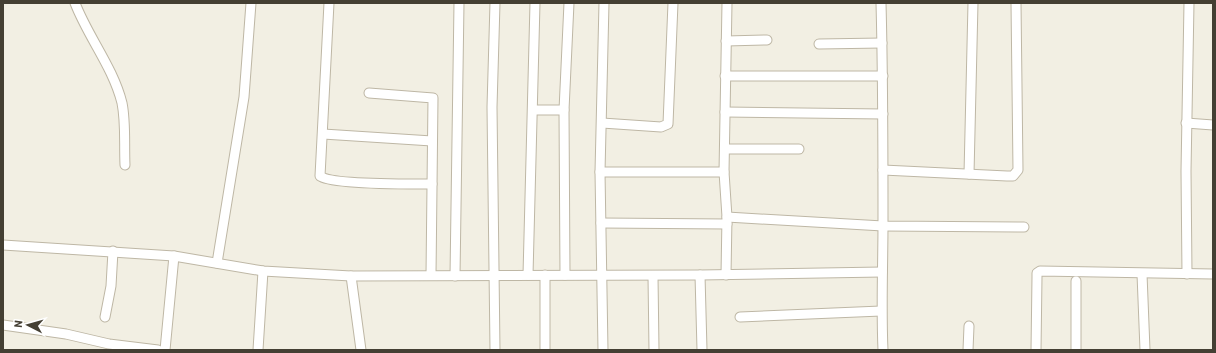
<svg xmlns="http://www.w3.org/2000/svg" width="1216" height="353" font-family="Barlow,sans-serif">
  <style>
    .lines { fill: none; stroke-linecap: round; stroke-linejoin: round }
    .minor-casing { stroke: #beb7a5; stroke-width: 11 }
    .minor { stroke: #fff; stroke-width: 9 }
  </style>
  <rect width="100%" height="100%" fill="#f2efe3"/>
  <g class="lines">
    <defs>
      <g id="minor">
        <path d="M75 3C88 37 113 67 122 103 126 123 124 144 125 165"/>
        <path d="M329 3 320 176C331 185 414 184 432 184"/>
        <path d="M881 3C883 76 883 149 883 222 883 265 881 307 883 350"/>
        <polyline points="726,41 767,40"/>
        <polyline points="819,44 882,43"/>
        <polyline points="725,76 883,76"/>
        <polyline points="369,93 433,98 431,275"/>
        <polyline points="533,110 564,110"/>
        <polyline points="725,112 883,114"/>
        <polyline points="602,123 661,127 668,124 673,3"/>
        <polyline points="1186,123 1213,125"/>
        <polyline points="323,134 432,141"/>
        <polyline points="725,149 799,149"/>
        <polyline points="883,170 1007,176 1013,176 1018,170 1016,3"/>
        <polyline points="600,172 724,172"/>
        <polyline points="969,174 973,3"/>
        <polyline points="727,217 883,226 1024,227"/>
        <polyline points="601,223 727,224"/>
        <polyline points="3,245 174,256 263,271 351,276 700,275 882,272"/>
        <polyline points="217,263 244,97 251,3"/>
        <polyline points="1142,274 1145,350"/>
        <polyline points="1187,274 1186,171 1189,3"/>
        <polyline points="528,275 535,3"/>
        <polyline points="545,275 545,350"/>
        <polyline points="565,275 564,110 569,3"/>
        <polyline points="700,275 702,350"/>
        <polyline points="726,275 727,217 724,172 727,3"/>
        <polyline points="351,276 361,350"/>
        <polyline points="455,276 459,3"/>
        <polyline points="653,276 654,350"/>
        <polyline points="1076,281 1076,350"/>
        <polyline points="105,317 111,286 113,251"/>
        <polyline points="740,317 881,311"/>
        <polyline points="3,325 66,334 109,344 158,350"/>
        <polyline points="165,350 174,256"/>
        <polyline points="258,350 263,271"/>
        <polyline points="495,350 492,107 495,3"/>
        <polyline points="603,350 600,172 604,3"/>
        <polyline points="968,350 969,326"/>
        <polyline points="1036,350 1037,277 1037,273 1040,271 1213,274"/>
      </g>
    </defs>
    <!-- minor casing -->
    <use href="#minor" class="minor-casing"/>
    <!-- minor -->
    <use href="#minor" class="minor"/>
  </g>
  <!-- border -->
  <rect width="1216" height="353" fill="none" stroke="#443f33" stroke-width="8"/>
  <!-- north arrow -->
  <g transform="translate(28 325) rotate(276)" stroke="#ffffff" stroke-width="3" paint-order="stroke">
  <path d="M0-3L7 15L0 10L-7 15Z" fill="#443f33"/>
  <text y="-6" font-size="11" font-weight="bold" text-anchor="middle" fill="#443f33">N</text>
  </g>
</svg>
